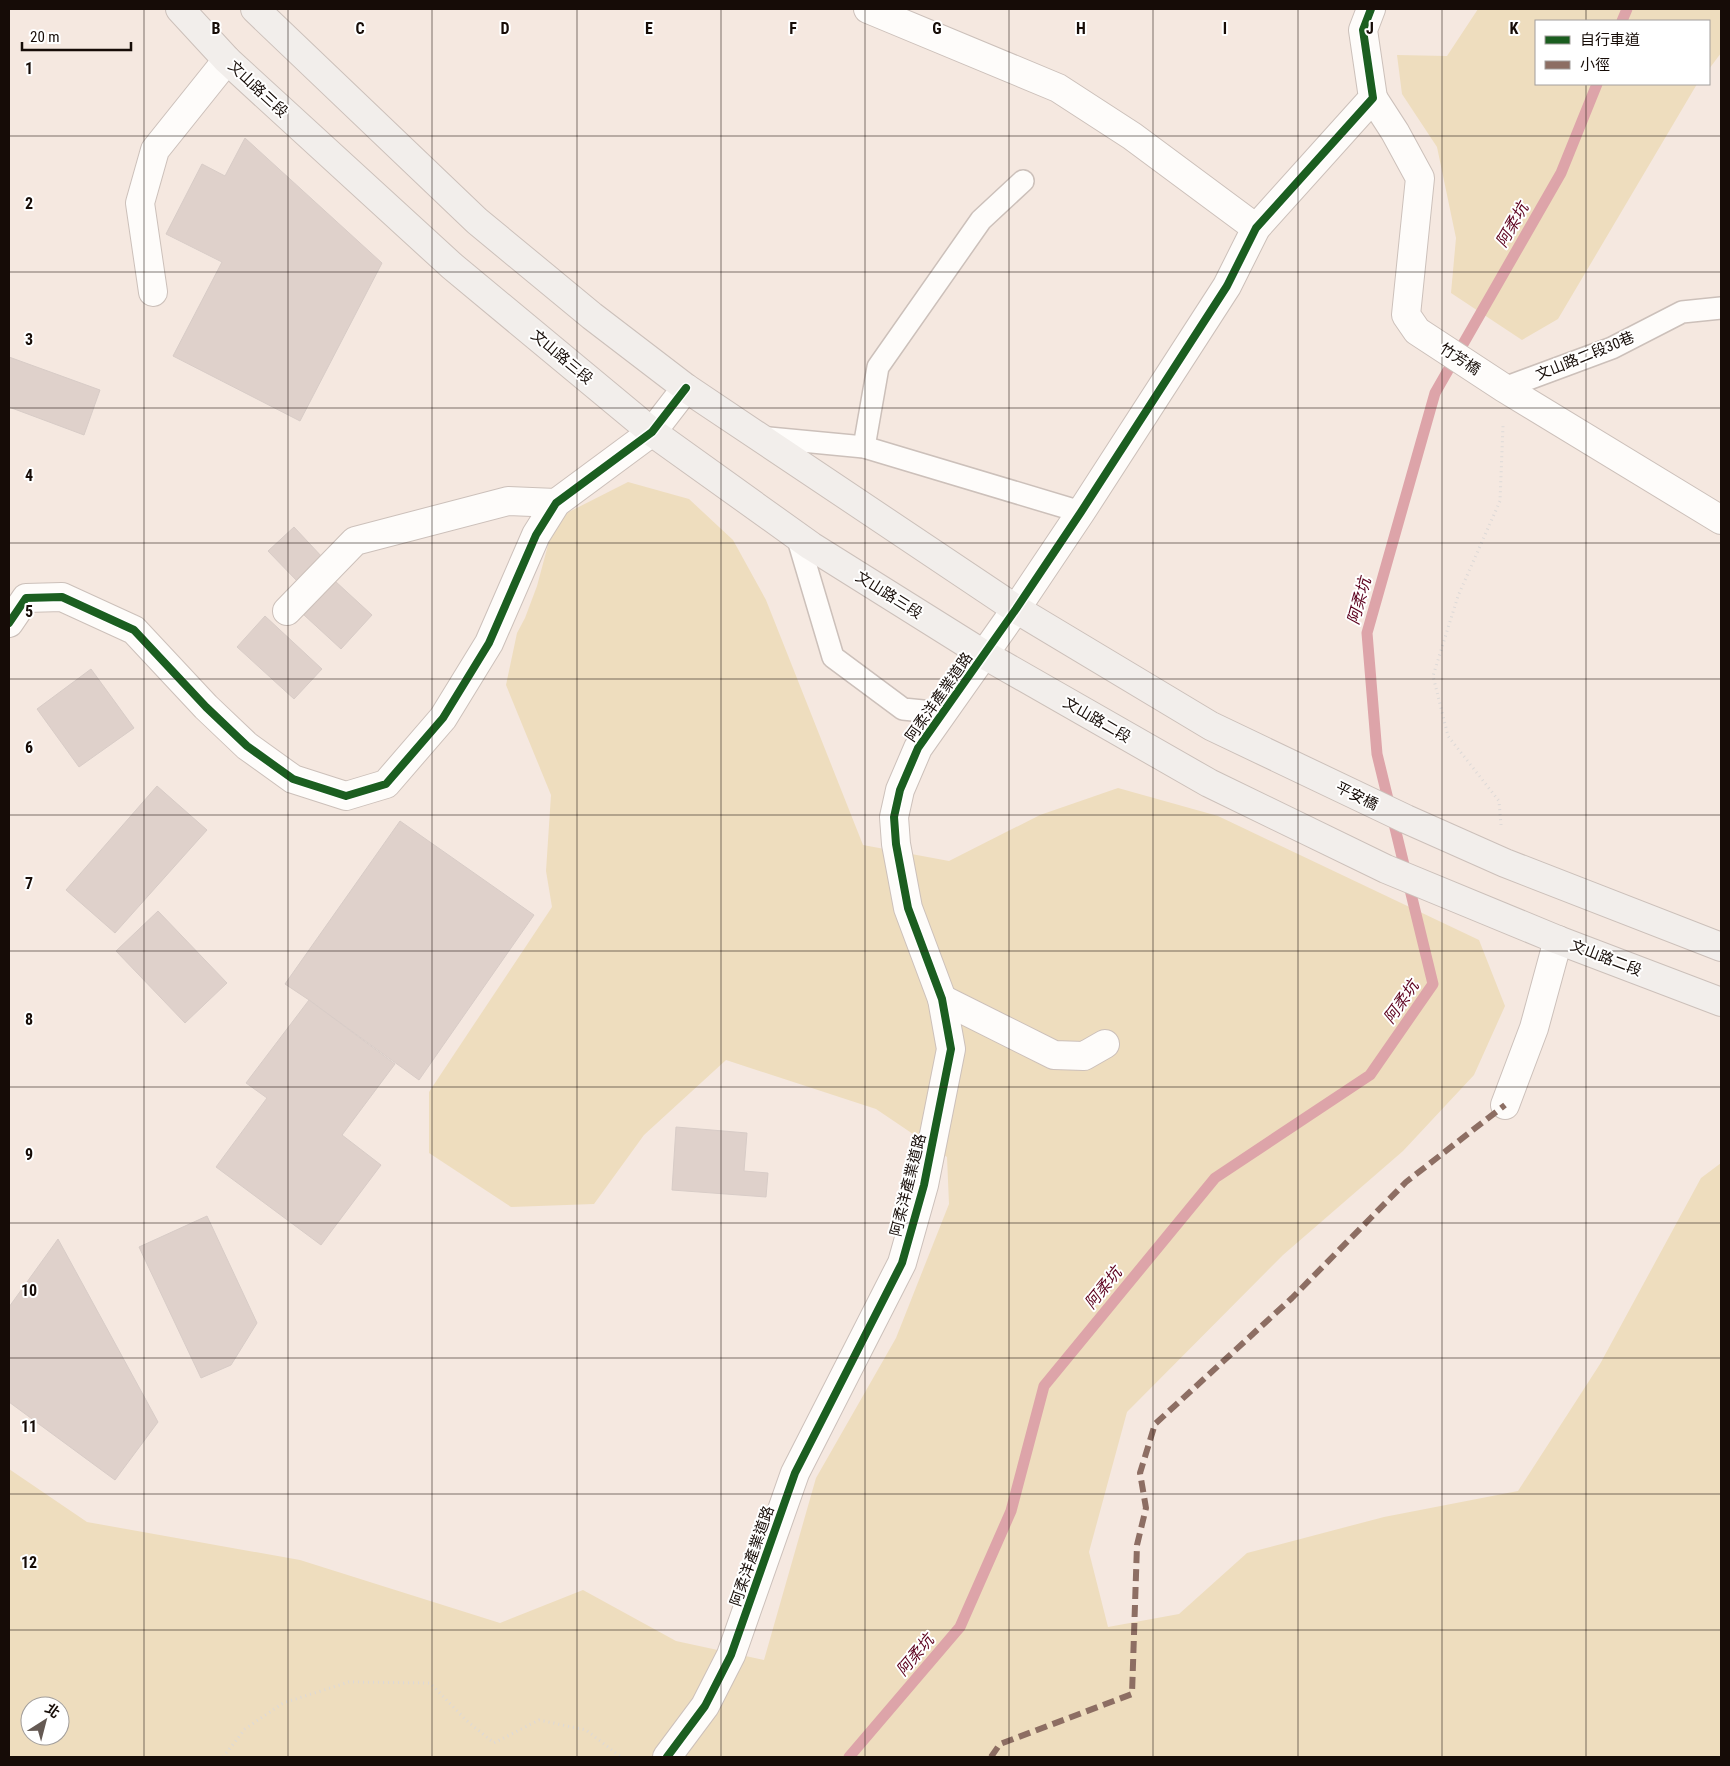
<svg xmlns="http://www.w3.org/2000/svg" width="1730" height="1766" font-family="'Roboto Condensed','Noto Sans TC',sans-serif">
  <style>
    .green { fill: #eeddbe; fill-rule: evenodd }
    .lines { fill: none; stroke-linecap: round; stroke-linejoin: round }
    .stream { stroke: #dda4a9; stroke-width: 11 }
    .building { fill: #dfd1cb; stroke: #d8ccc7 }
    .lane-casing { stroke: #ccc0ba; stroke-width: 24 }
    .street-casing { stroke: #ccc0ba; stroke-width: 30 }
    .secondary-casing { stroke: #ccc0ba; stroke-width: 30 }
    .path { stroke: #ddd9d7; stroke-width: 3; stroke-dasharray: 1 4; stroke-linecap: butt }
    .lane { stroke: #fefcfa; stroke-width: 21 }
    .street { stroke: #fefcfa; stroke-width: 28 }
    .secondary { stroke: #f2eeeb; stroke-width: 28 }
    .quiet { stroke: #8d6e63; stroke-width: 6; stroke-dasharray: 12 6; stroke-linecap: butt }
    .cycleway-casing { stroke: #fff; stroke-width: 11 }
    .cycleway { stroke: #1b5e20; stroke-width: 8 }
    .grid { fill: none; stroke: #160c07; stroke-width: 1; stroke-opacity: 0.55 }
    .labels { text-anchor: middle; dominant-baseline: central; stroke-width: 4; stroke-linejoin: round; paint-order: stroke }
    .street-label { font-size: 15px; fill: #160c07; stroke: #fff }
    .water-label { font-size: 16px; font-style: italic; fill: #5c001d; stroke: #fff }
    .grid-label { font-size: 16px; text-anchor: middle; font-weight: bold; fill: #160c07; stroke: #fff; stroke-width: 4; stroke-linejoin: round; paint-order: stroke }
  </style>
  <rect width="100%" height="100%" fill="#f5e8e0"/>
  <!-- green -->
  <g class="green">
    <polygon points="1478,9 1721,9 1721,53 1709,69 1709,21 1536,21 1536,84 1697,84 1558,319 1522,340 1451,293 1456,238 1437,147 1402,94 1397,55 1447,56"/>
    <path d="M628 482 689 499 733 540 766 600 863 845 949 861 1040 815 1118 788 1218 816 1479 940 1505 1006 1474 1075 1403 1151 1283 1255 1127 1412 1089 1552 1108 1627 1179 1614 1247 1553 1384 1517 1518 1491 1600 1364 1701 1178 1721 1163V1757H9V1469L87 1522 300 1560 500 1623 583 1590 676 1641 764 1660 816 1478 896 1338 949 1204 947 1157 876 1109 726 1060 644 1135 594 1204 511 1207 429 1153V1092L552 907 546 871 551 795 506 685 517 633 525 618 537 586 555 519ZM30 1706H60V1736H30Z"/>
  </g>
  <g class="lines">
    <!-- stream -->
    <g class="stream">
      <polyline points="1622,21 1627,9"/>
      <polyline points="849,1757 960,1627 1011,1511 1044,1386 1215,1178 1370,1075 1433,984 1377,754 1367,633 1435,393 1561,173 1597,84"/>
    </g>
  </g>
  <!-- building -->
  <g class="building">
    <polygon points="245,138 382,263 300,421 173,356 222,262 166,234 202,164 225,176"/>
    <polygon points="9,357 100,390 84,435 9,407"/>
    <polygon points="294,527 323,558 298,582 268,551"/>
    <polygon points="335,581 372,615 341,649 304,615"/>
    <polygon points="265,616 322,669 294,699 237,647"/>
    <polygon points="91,669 134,728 79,767 37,709"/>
    <polygon points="157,786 207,830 115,933 66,890"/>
    <polygon points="400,821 534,915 419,1080 309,1000 285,984"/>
    <polygon points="158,911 227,983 185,1023 116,951"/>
    <polygon points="309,1000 395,1064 342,1135 381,1165 321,1245 216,1167 267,1098 246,1083"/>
    <polygon points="676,1127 747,1133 744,1171 768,1173 766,1197 672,1190"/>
    <polygon points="207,1216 257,1323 231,1365 201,1378 139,1247"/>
    <polygon points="58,1239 158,1422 115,1480 9,1402 9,1307"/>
  </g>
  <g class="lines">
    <defs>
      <g id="lane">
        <polyline points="1504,388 1612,348 1682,312 1721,308"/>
        <polyline points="759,437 864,447 1081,512"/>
        <polyline points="864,447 878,367 981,220 1023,181"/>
        <polyline points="797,536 833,657 903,709 943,713"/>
      </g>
      <g id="street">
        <polyline points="868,9 1058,88 1132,136 1256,228"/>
        <polyline points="1373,98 1395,132 1420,178 1406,315 1417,331 1504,388 1721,520"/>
        <polyline points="153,292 140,203 155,150 227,60"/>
        <polyline points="287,611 355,541 508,501 556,503"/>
        <polyline points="9,623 26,598 62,597 134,630 206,707 247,746 293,779 346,796 386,784 443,718 489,643 536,535 556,503 652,432 686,388"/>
        <polyline points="942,999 1054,1055 1084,1056 1105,1044"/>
        <polyline points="1505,1105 1534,1028 1558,940"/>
        <polyline points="667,1757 705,1706 731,1655 795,1473 902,1263 924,1185 951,1049 942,999 908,908 896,844 894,817 900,790 918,748 1016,609 1081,512 1227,286 1256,228 1373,98 1363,30 1371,9"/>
      </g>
      <g id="secondary">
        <polyline points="180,9 227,60 452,266 652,432 811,546 985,655 1209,783 1386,869 1558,940 1721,1002"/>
        <polyline points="255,9 477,221 592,316 686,388 1016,609 1211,726 1406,819 1505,863 1721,947"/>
      </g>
    </defs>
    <!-- lane casing -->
    <use href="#lane" class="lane-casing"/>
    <!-- street casing -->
    <use href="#street" class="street-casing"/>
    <!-- secondary casing -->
    <use href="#secondary" class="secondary-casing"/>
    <!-- path -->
    <g class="path">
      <polyline points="1501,825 1499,801 1448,736 1433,676 1458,596 1500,501 1503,426"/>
      <polyline points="223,1757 245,1729 283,1703 349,1682 430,1683 467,1721 494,1743 539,1720 586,1730 621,1757"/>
    </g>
    <!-- lane -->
    <use href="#lane" class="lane"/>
    <!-- street -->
    <use href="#street" class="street"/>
    <!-- secondary -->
    <use href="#secondary" class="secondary"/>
    <!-- quiet -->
    <polyline class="quiet" points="991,1757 1000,1744 1132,1694 1137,1545 1146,1508 1140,1473 1155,1424 1292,1298 1406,1182 1505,1105"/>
    <defs>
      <g id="cycleway">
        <polyline points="9,623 26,598 62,597 134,630 206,707 247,746 293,779 346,796 386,784 443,718 489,643 536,535 556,503 652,432 686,388"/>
        <polyline points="667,1757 705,1706 731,1655 795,1473 902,1263 924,1185 951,1049 942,999 908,908 896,844 894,817 900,790 918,748 1016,609 1081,512 1227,286 1256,228 1373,98 1363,30 1371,9"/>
      </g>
    </defs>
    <!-- cycleway casing -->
    <use href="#cycleway" class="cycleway-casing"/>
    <!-- cycleway -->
    <use href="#cycleway" class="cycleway"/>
  </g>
  <!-- grid -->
  <path class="grid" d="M144 9V1757M288 9V1757M432 9V1757M577 9V1757M721 9V1757M865 9V1757M1009 9V1757M1153 9V1757M1298 9V1757M1442 9V1757M1586 9V21M1586 84V1757M9 136H1721M9 272H1721M9 408H1721M9 543H1721M9 679H1721M9 815H1721M9 951H1721M9 1087H1721M9 1223H1721M9 1358H1721M9 1494H1721M9 1630H1721"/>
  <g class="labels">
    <!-- street labels -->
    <g class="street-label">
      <text transform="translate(258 89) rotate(43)">文山路三段</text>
      <text transform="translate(1585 356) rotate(-22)">文山路二段30巷</text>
      <text transform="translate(562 357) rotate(40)">文山路三段</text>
      <text transform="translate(1460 359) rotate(33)">竹芳橋</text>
      <text transform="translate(889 595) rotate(32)">文山路三段</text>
      <text transform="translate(939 697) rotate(-55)">阿柔洋產業道路</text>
      <text transform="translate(1097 720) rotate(30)">文山路二段</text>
      <text transform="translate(1357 796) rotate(26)">平安橋</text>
      <text transform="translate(1606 958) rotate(21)">文山路二段</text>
      <text transform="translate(908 1185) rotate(-76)">阿柔洋產業道路</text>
      <text transform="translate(752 1556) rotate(-71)">阿柔洋產業道路</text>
    </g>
    <!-- water labels -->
    <g class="water-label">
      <text transform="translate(1512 225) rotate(-60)">阿柔坑</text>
      <text transform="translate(1359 601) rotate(-75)">阿柔坑</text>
      <text transform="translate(1401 1002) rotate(-55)">阿柔坑</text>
      <text transform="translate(1103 1288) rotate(-51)">阿柔坑</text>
      <text transform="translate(915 1655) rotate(-50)">阿柔坑</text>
    </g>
  </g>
  <g class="grid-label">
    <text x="216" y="34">B</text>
    <text x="360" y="34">C</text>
    <text x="505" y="34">D</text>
    <text x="649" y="34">E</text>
    <text x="793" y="34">F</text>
    <text x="937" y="34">G</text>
    <text x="1081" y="34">H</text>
    <text x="1225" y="34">I</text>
    <text x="1370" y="34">J</text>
    <text x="1514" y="34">K</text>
    <text x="29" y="74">1</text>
    <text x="29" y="209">2</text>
    <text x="29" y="345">3</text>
    <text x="29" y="481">4</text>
    <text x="29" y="617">5</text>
    <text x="29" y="753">6</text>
    <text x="29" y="889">7</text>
    <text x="29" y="1025">8</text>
    <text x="29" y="1160">9</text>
    <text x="29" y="1296">10</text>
    <text x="29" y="1432">11</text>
    <text x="29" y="1568">12</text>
  </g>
  <!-- border -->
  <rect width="1730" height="1766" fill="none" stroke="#160c07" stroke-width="20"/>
  <!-- legend -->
  <rect x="1535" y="20" width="175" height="65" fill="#ffffff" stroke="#a29e9c"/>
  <rect x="1545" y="36" width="25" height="8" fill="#1b5e20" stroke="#a29e9c"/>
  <text x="1580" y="45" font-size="15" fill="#160c07">自行車道</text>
  <rect x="1545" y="61" width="25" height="8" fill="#8d6e63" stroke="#a29e9c"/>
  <text x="1580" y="70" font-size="15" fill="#160c07">小徑</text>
  <!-- north arrow -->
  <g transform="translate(45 1721) rotate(36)"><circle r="24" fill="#ffffff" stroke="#a29e9c"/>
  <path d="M0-4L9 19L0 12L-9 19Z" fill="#645953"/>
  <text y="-8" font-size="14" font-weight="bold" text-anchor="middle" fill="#160c07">北</text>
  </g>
  <!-- scale -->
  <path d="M22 42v8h109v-8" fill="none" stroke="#160c07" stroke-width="2.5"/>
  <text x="30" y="42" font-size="15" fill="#160c07" stroke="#ffffff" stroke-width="4" paint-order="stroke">20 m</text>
</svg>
